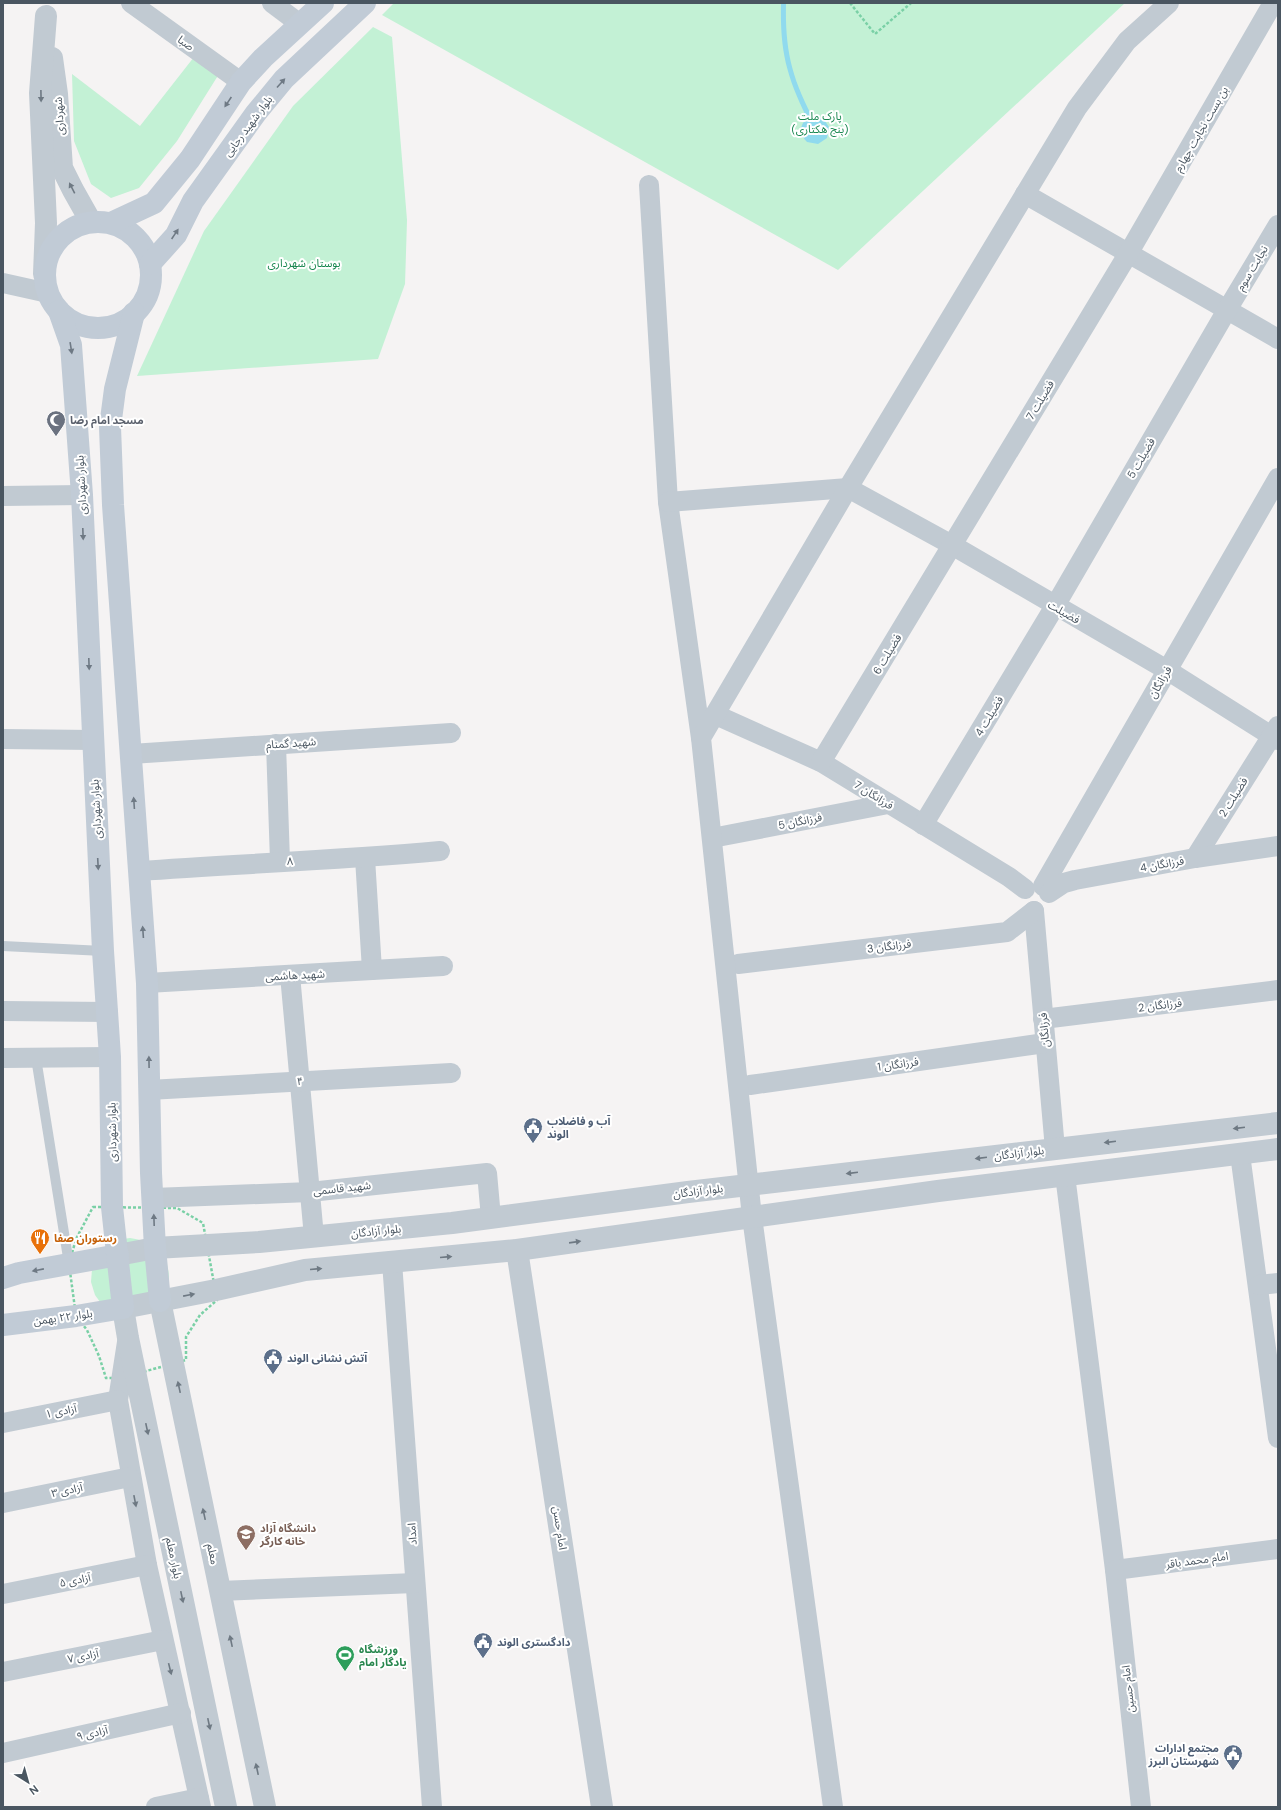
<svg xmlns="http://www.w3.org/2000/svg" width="1281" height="1810" font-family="'DM Sans','Noto Sans Arabic',sans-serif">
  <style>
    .green { fill: #c3f1d5 }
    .water { fill: #90daee }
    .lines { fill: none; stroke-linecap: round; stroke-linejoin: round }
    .path { stroke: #7ad0a6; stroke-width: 2.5; stroke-dasharray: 3 2; stroke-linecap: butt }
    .service { stroke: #c1cad2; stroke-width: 10 }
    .minor { stroke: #c1cad2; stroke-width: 20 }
    .tertiary { stroke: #c1cad2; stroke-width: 22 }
    .secondary { stroke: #c1cbd6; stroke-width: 22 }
    .oneway { fill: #6e7984 }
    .oneway2 { fill: #6e7983 }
    .labels { text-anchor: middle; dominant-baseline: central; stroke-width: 4; stroke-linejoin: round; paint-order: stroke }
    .street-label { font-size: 11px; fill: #4a5661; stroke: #fff }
    .park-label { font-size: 11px; fill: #17864f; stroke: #fff }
    .worship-label { font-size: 11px; font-weight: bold; fill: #5b616d; stroke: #fff; text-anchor: start }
    .service-label { font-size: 11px; font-weight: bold; fill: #4e5e75; stroke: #fff; text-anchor: start }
    .food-label { font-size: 11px; font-weight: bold; fill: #c56008; stroke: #fff; text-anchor: start }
    .education-label { font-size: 11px; font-weight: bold; fill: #785e54; stroke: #fff; text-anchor: start }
    .leisure-label { font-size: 11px; font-weight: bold; fill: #27864d; stroke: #fff; text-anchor: start }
  </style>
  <rect width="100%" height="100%" fill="#f5f3f3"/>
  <!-- green -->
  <g class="green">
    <polygon points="394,3 1125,3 838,270 382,15"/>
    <polygon points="373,27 392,37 407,220 405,284 378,359 137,376 204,231 293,106"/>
    <polygon points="194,57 219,74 177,141 139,188 111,198 91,184 74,141 72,74 140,126"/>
    <path d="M130 1238C159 1242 173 1261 168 1290L103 1306 95 1295 91 1282 92 1269 117 1240Z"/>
  </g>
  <!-- water -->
  <path class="water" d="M781 3H786C785 48 791 76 812 116L823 118 829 127 827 138 818 144 807 142C799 134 799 126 807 118 786 75 780 51 781 3Z"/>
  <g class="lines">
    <!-- path -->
    <g class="path">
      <polyline points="850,3 875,34 911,3"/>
      <polygon points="93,1207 177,1208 203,1223 217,1300 200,1315 186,1337 186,1360 121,1378 106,1378 99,1356 87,1330 76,1316 69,1264 76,1239"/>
    </g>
    <!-- service -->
    <g class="service">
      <polyline points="3,946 103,951"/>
      <polyline points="36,1058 69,1264"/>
    </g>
    <!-- minor -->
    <g class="minor">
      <polyline points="131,3 241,82"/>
      <polyline points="272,3 300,24"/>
      <polyline points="649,185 668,502 701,738"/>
      <polyline points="1025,194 1278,339"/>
      <polyline points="3,283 48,293"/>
      <polyline points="3,496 82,495"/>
      <polyline points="668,502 848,488 952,545 1167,670 1278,740"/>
      <polyline points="716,715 821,762 1009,877 1025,889"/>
      <polyline points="3,739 92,740"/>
      <polyline points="276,744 280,861"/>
      <polyline points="131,754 451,733"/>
      <polyline points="821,762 1128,254 1273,3"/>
      <polyline points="923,825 1055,606 1227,310 1278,225"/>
      <polyline points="712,838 888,804"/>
      <polyline points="365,858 372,970"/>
      <polyline points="1195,858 1278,726"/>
      <path d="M139 871C239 864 340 860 440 851"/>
      <polyline points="1043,886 1278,478"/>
      <polyline points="1049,893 1064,883 1075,880 1195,858 1278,846"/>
      <polyline points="1034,911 1055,1149"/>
      <polyline points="738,964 1007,932 1034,911"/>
      <polyline points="290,975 314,1237"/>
      <polyline points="147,983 443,966"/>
      <polyline points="3,1011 108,1012"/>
      <polyline points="1043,1019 1278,990"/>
      <polyline points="3,1058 110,1057"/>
      <polyline points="750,1085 1045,1043"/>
      <polyline points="149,1090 451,1073"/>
      <polyline points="1240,1154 1278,1438"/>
      <polyline points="1065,1175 1115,1570 1141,1807"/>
      <polyline points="153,1198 310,1192 487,1173 491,1218"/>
      <polyline points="392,1262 432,1807"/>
      <polyline points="1259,1285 1278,1283"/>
      <polyline points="127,1342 118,1400 147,1565 201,1807"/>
      <polyline points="3,1423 118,1400"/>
      <polyline points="3,1503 130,1477"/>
      <polyline points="1115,1570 1278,1549"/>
      <polyline points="220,1591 415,1583"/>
      <polyline points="3,1594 147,1565"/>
      <polyline points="3,1672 163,1640"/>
      <polyline points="3,1753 181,1713"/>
      <polyline points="156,1807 199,1798"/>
      <polyline points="833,1807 752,1217 701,738 848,488 1077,108 1127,41 1169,3"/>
    </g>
    <!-- tertiary -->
    <g class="tertiary">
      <polyline points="52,58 57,94 62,168 73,190 91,222"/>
      <polyline points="44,274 46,223 40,93 46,16"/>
      <polyline points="517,1250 602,1807"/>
      <polyline points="118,1255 155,1248 259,1242 452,1223 688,1192 1278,1123"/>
      <polyline points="160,1301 265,1807"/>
      <polyline points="226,1807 128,1338 123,1308 216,1290 305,1270 517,1250 938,1191 1278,1149"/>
    </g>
    <!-- secondary -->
    <g class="secondary">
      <circle cx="98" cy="275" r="53"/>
      <polyline points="111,223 154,203 190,159 241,82 263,58 323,3"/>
      <polyline points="150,264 176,235 193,201 256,113 284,79 365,3"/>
      <polyline points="134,313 115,389 110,427 113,505 147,983 151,1173 155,1248 160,1301"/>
      <polyline points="3,1278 19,1273 118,1255"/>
      <polyline points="3,1325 76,1316 123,1308 112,1207 110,1057 103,951 82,495 71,345 59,311"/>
    </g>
  </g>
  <!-- one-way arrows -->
  <defs><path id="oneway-solid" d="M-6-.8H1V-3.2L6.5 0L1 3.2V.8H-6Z"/></defs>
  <g class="oneway">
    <use href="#oneway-solid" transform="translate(281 83) rotate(-48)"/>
    <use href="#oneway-solid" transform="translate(228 102) rotate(124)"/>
    <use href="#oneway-solid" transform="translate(175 234) rotate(-56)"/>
    <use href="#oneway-solid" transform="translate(71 348) rotate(81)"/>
    <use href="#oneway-solid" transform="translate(83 534) rotate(88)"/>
    <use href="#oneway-solid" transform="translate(89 664) rotate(88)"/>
    <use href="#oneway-solid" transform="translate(134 803) rotate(-94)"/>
    <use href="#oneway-solid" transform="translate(98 864) rotate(87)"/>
    <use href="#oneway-solid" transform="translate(143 932) rotate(-94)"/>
    <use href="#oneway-solid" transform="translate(149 1062) rotate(-91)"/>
    <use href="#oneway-solid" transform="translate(154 1220) rotate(-92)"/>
    <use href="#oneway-solid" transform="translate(38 1270) rotate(169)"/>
  </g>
  <g class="oneway2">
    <use href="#oneway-solid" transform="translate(41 96) rotate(89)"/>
    <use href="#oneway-solid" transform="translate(72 188) rotate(-117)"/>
    <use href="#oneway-solid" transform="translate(1239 1128) rotate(173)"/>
    <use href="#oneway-solid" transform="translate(1110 1142) rotate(173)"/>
    <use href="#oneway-solid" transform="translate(981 1158) rotate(173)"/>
    <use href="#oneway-solid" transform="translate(852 1173) rotate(173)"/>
    <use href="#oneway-solid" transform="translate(575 1242) rotate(-8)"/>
    <use href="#oneway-solid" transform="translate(446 1257) rotate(-5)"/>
    <use href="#oneway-solid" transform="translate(316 1269) rotate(-5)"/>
    <use href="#oneway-solid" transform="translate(189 1295) rotate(-11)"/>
    <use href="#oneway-solid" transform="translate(179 1387) rotate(-102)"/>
    <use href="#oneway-solid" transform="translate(147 1429) rotate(78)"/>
    <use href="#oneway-solid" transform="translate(135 1501) rotate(79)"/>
    <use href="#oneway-solid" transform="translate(204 1514) rotate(-102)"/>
    <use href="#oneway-solid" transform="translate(182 1597) rotate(78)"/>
    <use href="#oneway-solid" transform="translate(231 1641) rotate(-102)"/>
    <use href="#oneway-solid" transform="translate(170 1669) rotate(76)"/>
    <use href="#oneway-solid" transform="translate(209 1724) rotate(78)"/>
    <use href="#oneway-solid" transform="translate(257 1769) rotate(-102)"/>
  </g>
  <!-- icons -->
  <defs>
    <symbol id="mosque-pin" viewBox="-11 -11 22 30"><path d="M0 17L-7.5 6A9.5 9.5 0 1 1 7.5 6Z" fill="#6b7280" stroke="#fff"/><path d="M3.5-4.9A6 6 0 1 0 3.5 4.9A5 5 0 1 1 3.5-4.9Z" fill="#fff"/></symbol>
    <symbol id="civic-pin" viewBox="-11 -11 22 30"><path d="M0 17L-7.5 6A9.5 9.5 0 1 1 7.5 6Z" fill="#5c6f8a" stroke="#fff"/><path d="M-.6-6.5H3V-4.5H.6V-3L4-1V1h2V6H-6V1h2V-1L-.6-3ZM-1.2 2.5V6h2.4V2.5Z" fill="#fff"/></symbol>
    <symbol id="restaurant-pin" viewBox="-11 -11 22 30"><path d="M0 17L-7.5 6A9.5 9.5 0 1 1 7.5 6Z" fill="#e8710a" stroke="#fff"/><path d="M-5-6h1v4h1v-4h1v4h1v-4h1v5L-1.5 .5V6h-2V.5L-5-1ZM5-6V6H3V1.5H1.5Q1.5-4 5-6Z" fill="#fff"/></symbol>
    <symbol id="university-pin" viewBox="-11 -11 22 30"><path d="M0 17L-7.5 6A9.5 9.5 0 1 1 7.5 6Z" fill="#8d6e63" stroke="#fff"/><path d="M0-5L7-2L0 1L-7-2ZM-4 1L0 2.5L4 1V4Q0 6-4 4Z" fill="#fff"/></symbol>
    <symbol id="stadium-pin" viewBox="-11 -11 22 30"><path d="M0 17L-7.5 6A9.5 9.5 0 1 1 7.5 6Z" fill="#2e9e5b" stroke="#fff"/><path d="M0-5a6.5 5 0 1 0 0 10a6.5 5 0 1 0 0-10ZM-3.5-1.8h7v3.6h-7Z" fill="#fff"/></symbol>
  </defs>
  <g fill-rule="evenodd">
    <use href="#mosque-pin" x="45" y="409" width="22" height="30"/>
    <use href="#civic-pin" x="522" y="1116" width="22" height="30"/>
    <use href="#restaurant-pin" x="29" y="1227" width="22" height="30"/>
    <use href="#civic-pin" x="262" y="1347" width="22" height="30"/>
    <use href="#university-pin" x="235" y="1523" width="22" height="30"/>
    <use href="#civic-pin" x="472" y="1631" width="22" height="30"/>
    <use href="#stadium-pin" x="334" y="1644" width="22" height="30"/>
    <use href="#civic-pin" x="1222" y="1743" width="22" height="30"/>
  </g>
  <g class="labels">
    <!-- street labels -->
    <g class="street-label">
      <text transform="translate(186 43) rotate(36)">صبا</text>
      <text transform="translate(59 116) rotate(-94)">شهرداری</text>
      <text transform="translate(248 126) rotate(-53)">بلوار شهید رجایی</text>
      <text transform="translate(1201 129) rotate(-60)">بن بست نجابت چهارم</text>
      <text transform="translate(1252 268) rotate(-59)">نجابت سوم</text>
      <text transform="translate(1040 400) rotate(-59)">فضیلت 7</text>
      <text transform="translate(1141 458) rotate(-60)">فضیلت 5</text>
      <text transform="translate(81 485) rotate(-93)">بلوار شهرداری</text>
      <text transform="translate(1064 612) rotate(30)">فضیلت</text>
      <text transform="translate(887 654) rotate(-59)">فضیلت 6</text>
      <text transform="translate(1160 682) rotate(-60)">فرزانگان</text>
      <text transform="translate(989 716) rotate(-59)">فضیلت 4</text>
      <text transform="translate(291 743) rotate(-4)">شهید گمنام</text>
      <text transform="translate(874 795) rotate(32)">فرزانگان 7</text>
      <text transform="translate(1233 797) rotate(-58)">فضیلت 2</text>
      <text transform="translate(96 809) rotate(-93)">بلوار شهرداری</text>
      <text transform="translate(800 821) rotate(-11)">فرزانگان 5</text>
      <text transform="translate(290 861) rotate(-2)">۸</text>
      <text transform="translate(1162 864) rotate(-10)">فرزانگان 4</text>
      <text transform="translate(889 946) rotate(-7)">فرزانگان 3</text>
      <text transform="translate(295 975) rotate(-3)">شهید هاشمی</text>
      <text transform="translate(1160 1005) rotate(-7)">فرزانگان 2</text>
      <text transform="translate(1044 1030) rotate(-95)">فرزانگان</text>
      <text transform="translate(898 1064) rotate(-8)">فرزانگان 1</text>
      <text transform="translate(300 1081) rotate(-3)">۴</text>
      <text transform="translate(112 1132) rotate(-91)">بلوار شهرداری</text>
      <text transform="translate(1019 1153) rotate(-7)">بلوار آزادگان</text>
      <text transform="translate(342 1188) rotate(-6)">شهید قاسمی</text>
      <text transform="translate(698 1191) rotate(-7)">بلوار آزادگان</text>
      <text transform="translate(376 1231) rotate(-6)">بلوار آزادگان</text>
      <text transform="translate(63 1317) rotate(-8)">بلوار ۲۲ بهمن</text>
      <text transform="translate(61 1411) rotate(-11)">آزادی ۱</text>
      <text transform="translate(67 1490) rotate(-12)">آزادی ۳</text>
      <text transform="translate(560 1528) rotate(81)">امام حسن</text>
      <text transform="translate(412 1534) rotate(-94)">امداد</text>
      <text transform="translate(213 1554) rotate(78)">معلم</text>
      <text transform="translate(174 1558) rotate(78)">بلوار معلم</text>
      <text transform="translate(1197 1560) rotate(-8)">امام محمد باقر</text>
      <text transform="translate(75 1580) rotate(-11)">آزادی ۵</text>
      <text transform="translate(83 1656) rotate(-11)">آزادی ۷</text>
      <text transform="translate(1128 1689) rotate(-96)">امام حسین</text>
      <text transform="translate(92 1733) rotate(-13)">آزادی ۹</text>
    </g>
    <!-- park labels -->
    <g class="park-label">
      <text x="820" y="116">پارک ملت<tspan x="820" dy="13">(پنج هکتاری)</tspan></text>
      <text x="304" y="263">بوستان شهرداری</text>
    </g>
    <!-- worship labels -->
    <g class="worship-label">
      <text x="70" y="420">مسجد امام رضا</text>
    </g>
    <!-- service labels -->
    <g class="service-label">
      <text x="547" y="1121">آب و فاضلاب<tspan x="547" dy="13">الوند</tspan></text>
      <text x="287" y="1358">آتش نشانی الوند</text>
      <text x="497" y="1642">دادگستری الوند</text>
      <text x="1219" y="1748" text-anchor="end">مجتمع ادارات<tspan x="1219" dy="13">شهرستان البرز</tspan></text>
    </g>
    <!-- food labels -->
    <g class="food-label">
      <text x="54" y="1238">رستوران صفا</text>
    </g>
    <!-- education labels -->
    <g class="education-label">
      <text x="260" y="1528">دانشگاه آزاد<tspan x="260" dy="13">خانه کارگر</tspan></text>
    </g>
    <!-- leisure labels -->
    <g class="leisure-label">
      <text x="359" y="1649">ورزشگاه<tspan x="359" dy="13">یادگار امام</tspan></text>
    </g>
  </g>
  <!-- border -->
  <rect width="1281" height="1810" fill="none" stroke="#4a5661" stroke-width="8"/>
  <!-- north arrow -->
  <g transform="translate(28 1782) rotate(143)" stroke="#ffffff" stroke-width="3" paint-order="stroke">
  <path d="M0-3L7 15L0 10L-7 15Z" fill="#4a5661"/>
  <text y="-6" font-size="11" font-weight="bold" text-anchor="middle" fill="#4a5661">N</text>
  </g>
</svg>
